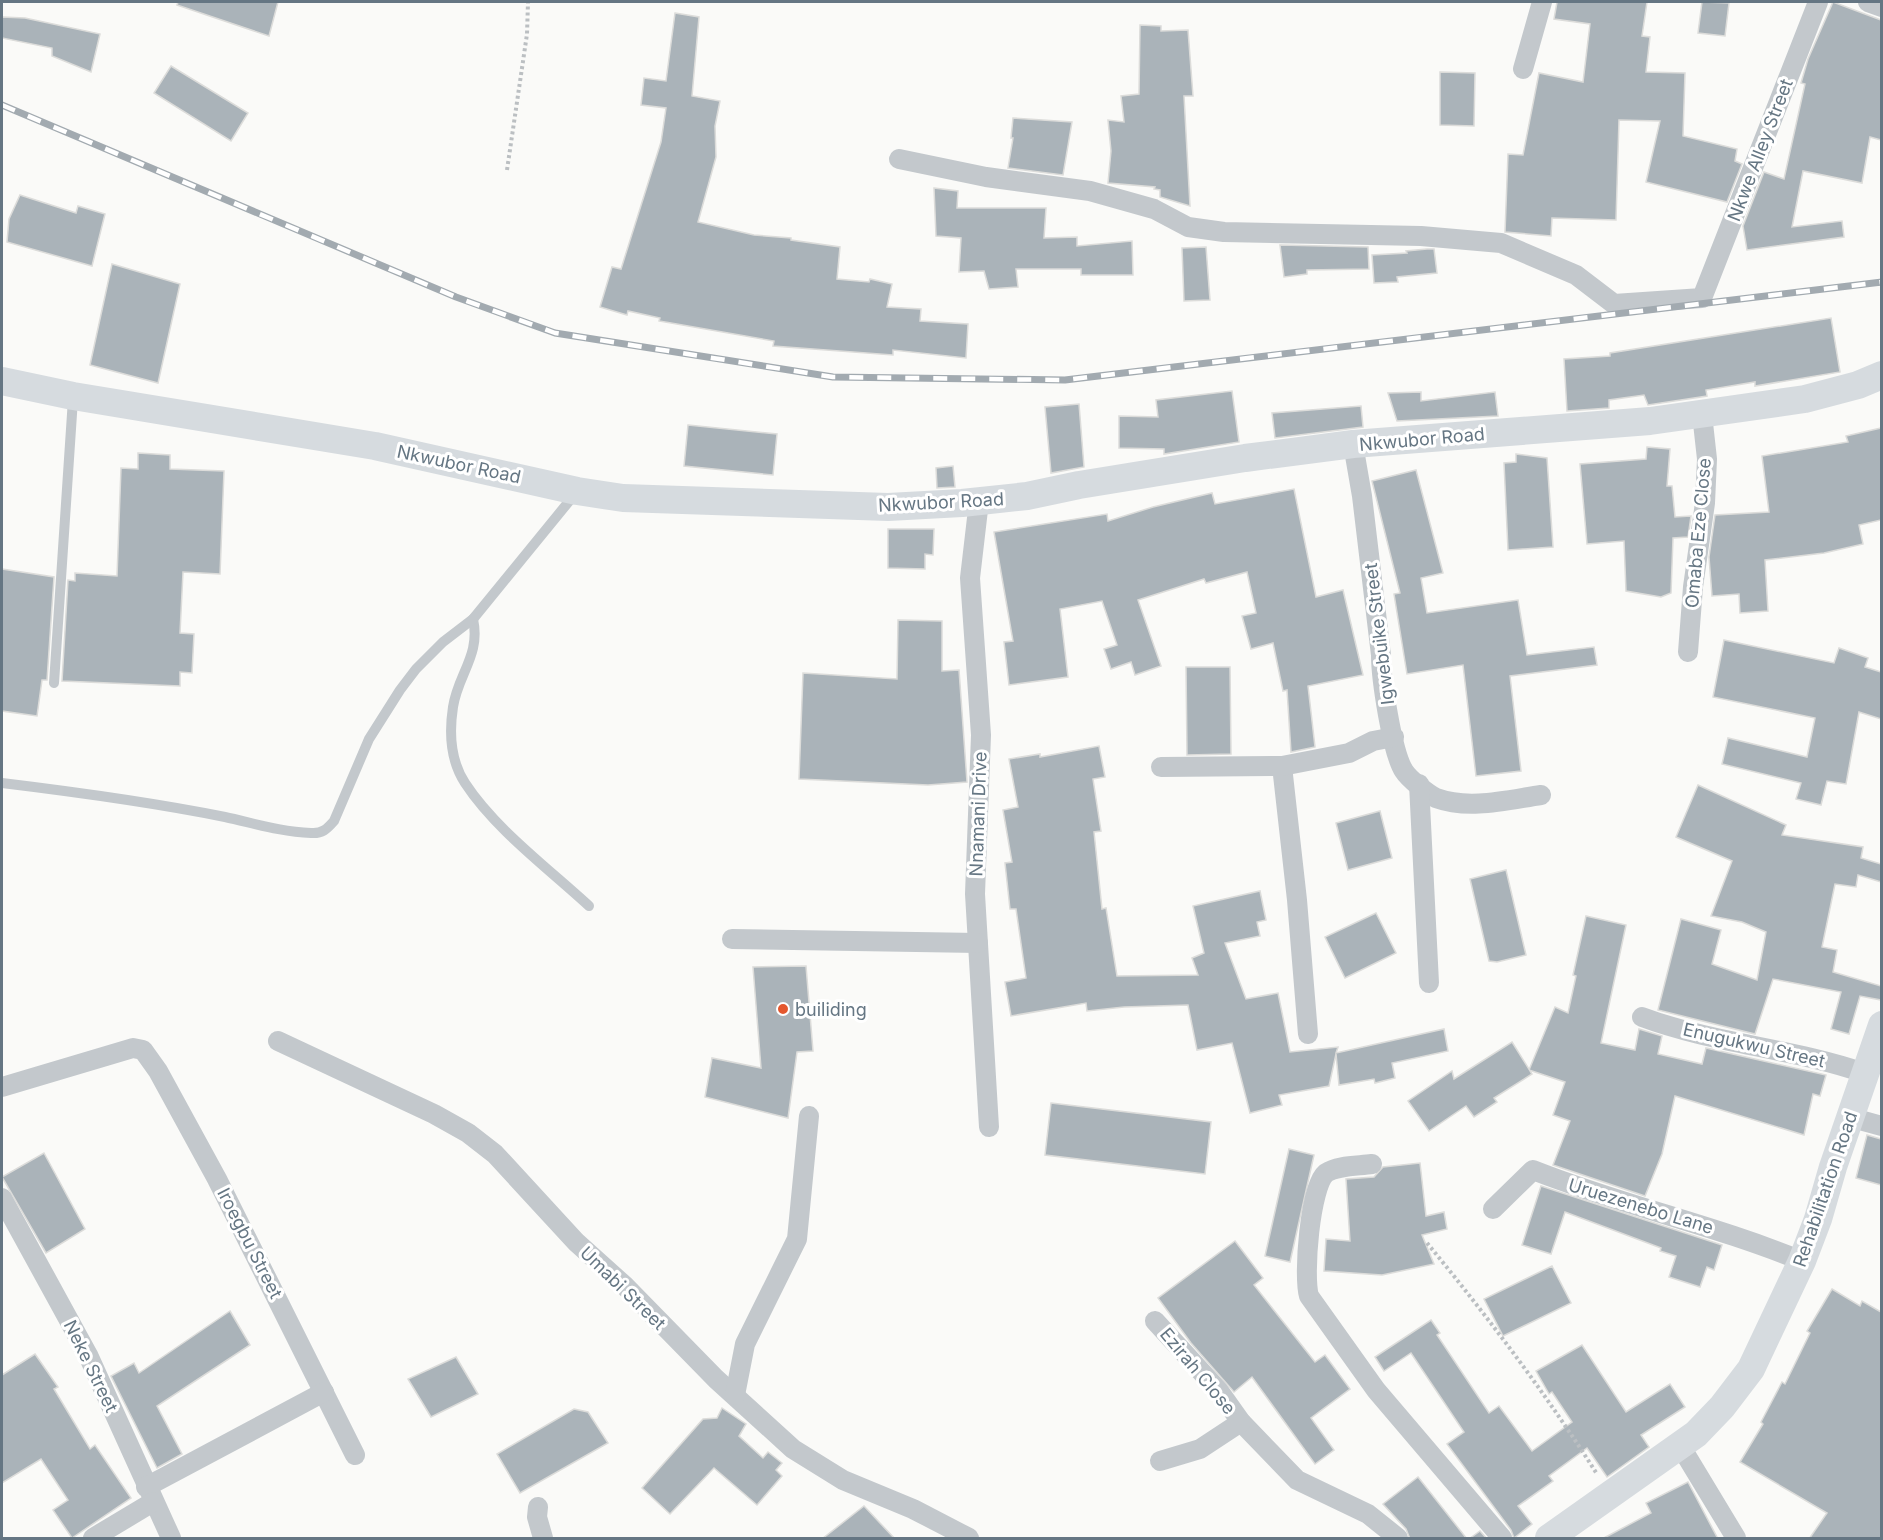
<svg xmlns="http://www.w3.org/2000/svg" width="1883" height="1540" font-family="Inter,sans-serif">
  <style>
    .building { fill: #aab3b9; stroke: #dcdcda; stroke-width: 1.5 }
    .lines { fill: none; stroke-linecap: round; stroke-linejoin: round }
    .path { stroke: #bbbfc2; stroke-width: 4; stroke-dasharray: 3 3; stroke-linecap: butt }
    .lane { stroke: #c3c8cc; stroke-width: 10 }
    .street { stroke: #c3c8cc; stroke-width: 20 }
    .secondary { stroke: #d6dbdf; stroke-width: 28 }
    .rail-casing { stroke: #a2aab0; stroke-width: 7 }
    .rail { stroke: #fff; stroke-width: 4.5; stroke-dasharray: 14; stroke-linecap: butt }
    .poi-dot { fill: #e4572e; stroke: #fff; stroke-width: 2 }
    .labels { text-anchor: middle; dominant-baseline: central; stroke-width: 6; stroke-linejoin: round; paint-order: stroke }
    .street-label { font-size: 18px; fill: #657683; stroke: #fff }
    .poi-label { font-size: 18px; fill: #657683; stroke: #fff; text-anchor: start }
  </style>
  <rect width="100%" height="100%" fill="#fafaf8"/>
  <!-- building -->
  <g class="building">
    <polygon points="178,2 278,2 269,36 177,5"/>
    <polygon points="1557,2 1647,2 1642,36 1650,37 1646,72 1685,73 1683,136 1737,149 1735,161 1742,164 1727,202 1646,182 1660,121 1619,120 1616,220 1552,218 1551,236 1505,232 1508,154 1523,155 1539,73 1583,82 1590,24 1554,19"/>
    <polygon points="1702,2 1729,3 1725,36 1698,33"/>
    <polygon points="1833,2 1881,20 1881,140 1870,137 1862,183 1803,171 1792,227 1842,221 1844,237 1747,250 1743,226 1764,172 1784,179 1805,84 1801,83 1808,59"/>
    <polygon points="675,13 699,17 692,96 720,101 715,126 716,157 698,222 754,235 791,238 791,240 840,247 837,279 869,282 870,279 892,284 887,307 921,309 920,321 968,324 966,358 893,350 893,355 773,346 774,341 671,323 659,321 660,318 628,311 627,315 600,307 612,267 621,269 661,142 666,108 641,105 644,78 666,81"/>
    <polygon points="2,17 25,18 100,34 91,72 52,56 52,48 2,38"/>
    <polygon points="1140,25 1161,26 1161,31 1188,30 1193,96 1184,96 1190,206 1160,197 1160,190 1154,189 1155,187 1108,183 1111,151 1108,120 1124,122 1121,96 1139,94"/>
    <polygon points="171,66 248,113 231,141 154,93"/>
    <polygon points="1440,72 1475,73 1474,126 1440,125"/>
    <polygon points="1013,118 1072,122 1063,175 1008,168 1013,138 1011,138"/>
    <polygon points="934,188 958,191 957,208 1046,208 1044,238 1077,237 1077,246 1132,241 1133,275 1081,275 1081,269 1016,269 1018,287 989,289 984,271 959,272 961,238 936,236"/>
    <polygon points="20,195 76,213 78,206 105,214 92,266 7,242 9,219"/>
    <polygon points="1280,245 1368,247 1369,269 1307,270 1307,274 1284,277"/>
    <polygon points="1206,247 1210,300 1184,301 1182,248"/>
    <polygon points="1427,249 1434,249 1437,273 1397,277 1398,282 1374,283 1372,255 1407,253 1406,251"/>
    <polygon points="112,264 180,284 158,383 90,365"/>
    <polygon points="1831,318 1840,372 1755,386 1755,382 1706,390 1707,396 1648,405 1644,395 1609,400 1609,408 1567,411 1564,359 1610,356 1610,353"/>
    <polygon points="1232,391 1239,442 1164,454 1164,449 1119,448 1119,416 1158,417 1156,400"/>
    <polygon points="1421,392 1421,401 1495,392 1498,416 1397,421 1388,393"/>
    <polygon points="1079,404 1084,467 1051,473 1045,407"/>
    <polygon points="1361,406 1363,427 1275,438 1272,413"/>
    <polygon points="688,425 777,434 773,475 684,466"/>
    <polygon points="1881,428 1881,520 1859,525 1863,544 1824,553 1765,560 1768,611 1740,613 1739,594 1712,596 1709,557 1715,515 1769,512 1762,456 1848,442 1846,436"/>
    <polygon points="1647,447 1670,449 1667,486 1672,486 1675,517 1691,516 1688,537 1673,538 1671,593 1661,597 1626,591 1624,541 1587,544 1580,464 1646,459"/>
    <polygon points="138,453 170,455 170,469 224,471 220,574 183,572 180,633 194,634 192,673 180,672 180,686 62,681 68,580 75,581 75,573 117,576 121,468 138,469"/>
    <polygon points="1516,454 1547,458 1553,547 1508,550 1504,463 1516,462"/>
    <polygon points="953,466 955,487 937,488 936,468"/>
    <polygon points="1416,470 1443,573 1421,578 1427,613 1518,600 1527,655 1594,647 1597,665 1510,676 1521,771 1476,776 1463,665 1407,674 1394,594 1400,593 1372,481"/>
    <polygon points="1294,489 1316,597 1343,590 1363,675 1308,686 1315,747 1291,752 1287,690 1283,691 1273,643 1251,649 1242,616 1256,613 1247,572 1206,583 1204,579 1138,600 1161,666 1135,675 1131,662 1111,669 1104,649 1117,645 1102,601 1060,609 1068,677 1009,685 1004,642 1013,641 994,532 1107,514 1108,521 1153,507 1212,493 1215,504"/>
    <polygon points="888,529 934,529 933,555 925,554 925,569 888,568"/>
    <polygon points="2,569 54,577 47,680 42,680 37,716 2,711"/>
    <polygon points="898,620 942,621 942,671 959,670 967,782 928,785 799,779 803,673 897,679"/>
    <polygon points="1724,640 1834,663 1839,648 1868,658 1865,667 1881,672 1881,719 1859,712 1846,784 1827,781 1821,805 1796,799 1801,783 1722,764 1728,738 1807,757 1815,718 1713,697"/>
    <polygon points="1186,667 1230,667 1231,754 1187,755"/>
    <polygon points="1099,746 1105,777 1093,779 1101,831 1094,832 1102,909 1106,908 1117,976 1198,975 1192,958 1204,953 1193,906 1260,891 1266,920 1257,922 1260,936 1225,943 1246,999 1278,993 1290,1052 1338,1047 1336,1053 1444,1029 1448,1051 1392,1063 1395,1078 1375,1083 1374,1079 1339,1085 1336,1054 1329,1086 1279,1095 1282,1105 1250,1113 1232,1043 1197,1050 1188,1005 1124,1007 1087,1011 1086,1003 1011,1016 1005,982 1026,978 1016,909 1010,909 1005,863 1012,862 1003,810 1018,807 1009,759 1040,754 1040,757"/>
    <polygon points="1698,785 1786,825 1782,835 1863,847 1861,858 1881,864 1881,882 1858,875 1856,887 1835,884 1822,947 1837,950 1833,972 1881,986 1881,1000 1860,996 1849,1034 1831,1029 1841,992 1773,979 1755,1034 1658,1010 1681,919 1721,930 1712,964 1757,980 1766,932 1742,922 1711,916 1732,861 1676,837"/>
    <polygon points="1380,811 1392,858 1348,870 1336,823"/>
    <polygon points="1506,870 1526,955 1497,962 1489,961 1470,879"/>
    <polygon points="1376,913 1396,953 1345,978 1325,937"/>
    <polygon points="1586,916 1626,925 1601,1043 1635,1050 1639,1029 1662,1036 1658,1054 1702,1064 1706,1048 1826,1075 1820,1096 1813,1094 1804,1135 1675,1096 1662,1154 1645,1196 1553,1165 1570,1121 1553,1115 1565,1082 1529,1070 1555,1007 1568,1013 1576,976 1573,975"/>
    <polygon points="806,966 813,1051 797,1052 788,1118 705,1097 712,1058 761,1068 753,967"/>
    <polygon points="1512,1042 1532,1074 1494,1098 1497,1102 1474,1117 1466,1106 1429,1131 1408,1101 1452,1071 1454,1079"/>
    <polygon points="1051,1103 1211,1122 1205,1174 1045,1155"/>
    <polygon points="1867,1135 1881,1139 1881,1185 1856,1178"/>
    <polygon points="1289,1149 1314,1155 1290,1262 1265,1256"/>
    <polygon points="44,1153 85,1229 46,1253 2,1177"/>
    <polygon points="1420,1163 1426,1216 1444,1212 1447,1229 1422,1235 1434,1264 1382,1275 1324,1271 1326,1239 1350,1241 1346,1179 1374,1177 1383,1167"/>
    <polygon points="1541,1186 1722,1245 1714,1270 1707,1267 1700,1287 1669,1277 1676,1256 1660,1251 1661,1248 1565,1212 1551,1254 1522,1245"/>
    <polygon points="1235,1241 1263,1278 1254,1285 1315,1362 1325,1355 1350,1389 1311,1418 1334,1450 1315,1464 1252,1377 1234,1392 1191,1343 1158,1298"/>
    <polygon points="1552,1266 1571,1303 1503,1336 1484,1299"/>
    <polygon points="1832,1289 1860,1306 1862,1301 1881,1312 1881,1539 1809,1539 1827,1513 1740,1462 1763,1424 1761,1422 1782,1382 1785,1384 1810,1333 1807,1331"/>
    <polygon points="230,1311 250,1345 157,1406 182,1454 157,1468 111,1376 134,1363 139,1373"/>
    <polygon points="1431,1320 1440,1333 1437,1335 1489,1413 1499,1406 1532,1451 1572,1422 1552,1392 1549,1394 1536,1371 1582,1345 1626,1412 1670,1384 1685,1407 1641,1435 1649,1447 1607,1477 1587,1448 1549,1476 1553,1481 1518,1506 1532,1524 1514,1538 1511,1530 1447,1444 1464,1432 1411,1353 1384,1371 1375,1357"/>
    <polygon points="35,1354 58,1387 54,1389 90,1449 95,1445 131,1498 72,1538 53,1510 68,1500 41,1459 2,1483 2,1375"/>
    <polygon points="456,1357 478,1394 431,1417 408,1379"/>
    <polygon points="722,1408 746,1424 739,1436 763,1458 768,1452 782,1463 776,1470 782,1476 757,1505 714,1468 670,1514 642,1488 703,1419 717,1418"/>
    <polygon points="574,1409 588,1412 608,1443 520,1493 497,1454"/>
    <polygon points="1418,1477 1467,1539 1410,1539 1406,1529 1383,1504"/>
    <polygon points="1688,1482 1718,1539 1602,1539 1651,1513 1646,1503"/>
    <polygon points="864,1506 895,1539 822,1539"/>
    <polygon points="1480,1531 1487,1539 1469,1539"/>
  </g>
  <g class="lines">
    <!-- path -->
    <g class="path">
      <polyline points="507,170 527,34 528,2"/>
      <path d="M1427 1243C1488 1317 1546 1394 1597 1474"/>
    </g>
    <!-- lane -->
    <g class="lane">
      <path d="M473 619C481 655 458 674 453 707 449 733 450 760 465 783 495 829 549 869 589 906"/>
      <polyline points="54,683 73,399"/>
      <path d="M2 783C76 792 151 802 225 817 253 823 281 832 311 833 322 834 327 829 334 821L369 739 400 690 416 669 443 642 473 619 575 494"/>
    </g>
    <!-- street -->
    <g class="street">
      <polyline points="1868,2 1882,7"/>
      <polyline points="1523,69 1542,2"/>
      <polyline points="899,159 986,177 1090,191 1154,209 1188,227 1224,232 1421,236 1501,243 1576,275 1614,304 1702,298 1818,2"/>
      <path d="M1353 444 1362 496 1381 655C1381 678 1392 753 1404 771 1409 779 1428 794 1436 798 1469 810 1507 800 1541 795"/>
      <polyline points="979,501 970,578 981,735 975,894 989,1127"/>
      <polyline points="1688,652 1693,587 1705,503 1707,459 1702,414"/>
      <polyline points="1282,766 1297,900 1308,1034"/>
      <polyline points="1161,767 1282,766 1349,753 1373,741 1394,737"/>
      <polyline points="1419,784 1429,983"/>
      <polyline points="732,939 978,943"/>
      <path d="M1642 1017C1714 1044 1793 1048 1867 1074"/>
      <polyline points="278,1041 434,1114 468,1133 495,1154 576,1242 625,1286 716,1379 793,1449 843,1480 913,1509 969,1538"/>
      <polyline points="2,1087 133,1048 143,1050 158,1071 217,1179 355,1455"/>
      <polyline points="1849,1117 1882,1126"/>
      <path d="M1372 1164C1358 1166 1338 1165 1326 1173 1310 1186 1303 1276 1309 1296L1376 1390 1502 1538"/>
      <polyline points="2,1198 88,1355 171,1538"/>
      <path d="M1493 1209 1533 1170C1621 1205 1714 1225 1802 1261"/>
      <polyline points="1155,1321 1219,1391 1241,1422 1297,1480 1368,1514 1398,1538"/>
      <polyline points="735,1395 745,1344 797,1239 809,1116"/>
      <polyline points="1681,1447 1736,1538"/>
      <polyline points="1160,1461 1200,1449 1241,1422"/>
      <polyline points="146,1487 324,1392"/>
      <polyline points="538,1507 537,1517 543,1538"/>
      <polyline points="93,1538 153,1502"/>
    </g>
    <!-- secondary -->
    <g class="secondary">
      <polyline points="2,381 73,396 375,446 577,491 623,498 888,507 962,503 1027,496 1079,485 1245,458 1353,444 1650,421 1805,399 1858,385 1882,375"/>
      <polyline points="1549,1538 1696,1434 1722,1407 1751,1369 1802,1261 1818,1219 1833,1167 1882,1025"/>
    </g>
    <defs>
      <polyline id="rail" points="2,105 456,297 555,333 833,377 1065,380 1882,282"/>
    </defs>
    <!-- rail casing -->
    <use href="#rail" class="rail-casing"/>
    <!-- rail -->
    <use href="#rail" class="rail"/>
  </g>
  <!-- markers -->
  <circle class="poi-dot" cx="783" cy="1009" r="6"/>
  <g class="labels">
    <!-- street labels -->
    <g class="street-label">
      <text transform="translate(1760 150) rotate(-69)">Nkwe Alley Street</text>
      <text transform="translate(1422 439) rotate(-5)">Nkwubor Road</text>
      <text transform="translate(459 464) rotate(12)">Nkwubor Road</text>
      <text transform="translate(941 502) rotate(-3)">Nkwubor Road</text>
      <text transform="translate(1698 533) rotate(-85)">Omaba Eze Close</text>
      <text transform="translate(1379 634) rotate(-97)">Igwebuike Street</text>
      <text transform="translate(978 814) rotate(-88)">Nnamani Drive</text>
      <text transform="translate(1754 1045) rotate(13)">Enugukwu Street</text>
      <text transform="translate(1825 1189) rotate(-71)">Rehabilitation Road</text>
      <text transform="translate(1641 1206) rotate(17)">Uruezenebo Lane</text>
      <text transform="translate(250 1243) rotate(63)">Iroegbu Street</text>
      <text transform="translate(623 1288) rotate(44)">Umabi Street</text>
      <text transform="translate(91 1366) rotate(64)">Neke Street</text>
      <text transform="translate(1198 1371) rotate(50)">Ezirah Close</text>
    </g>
    <!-- poi labels -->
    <g class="poi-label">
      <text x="795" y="1009">builiding</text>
    </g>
  </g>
  <!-- border -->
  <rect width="1883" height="1540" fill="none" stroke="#657683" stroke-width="6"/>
</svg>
